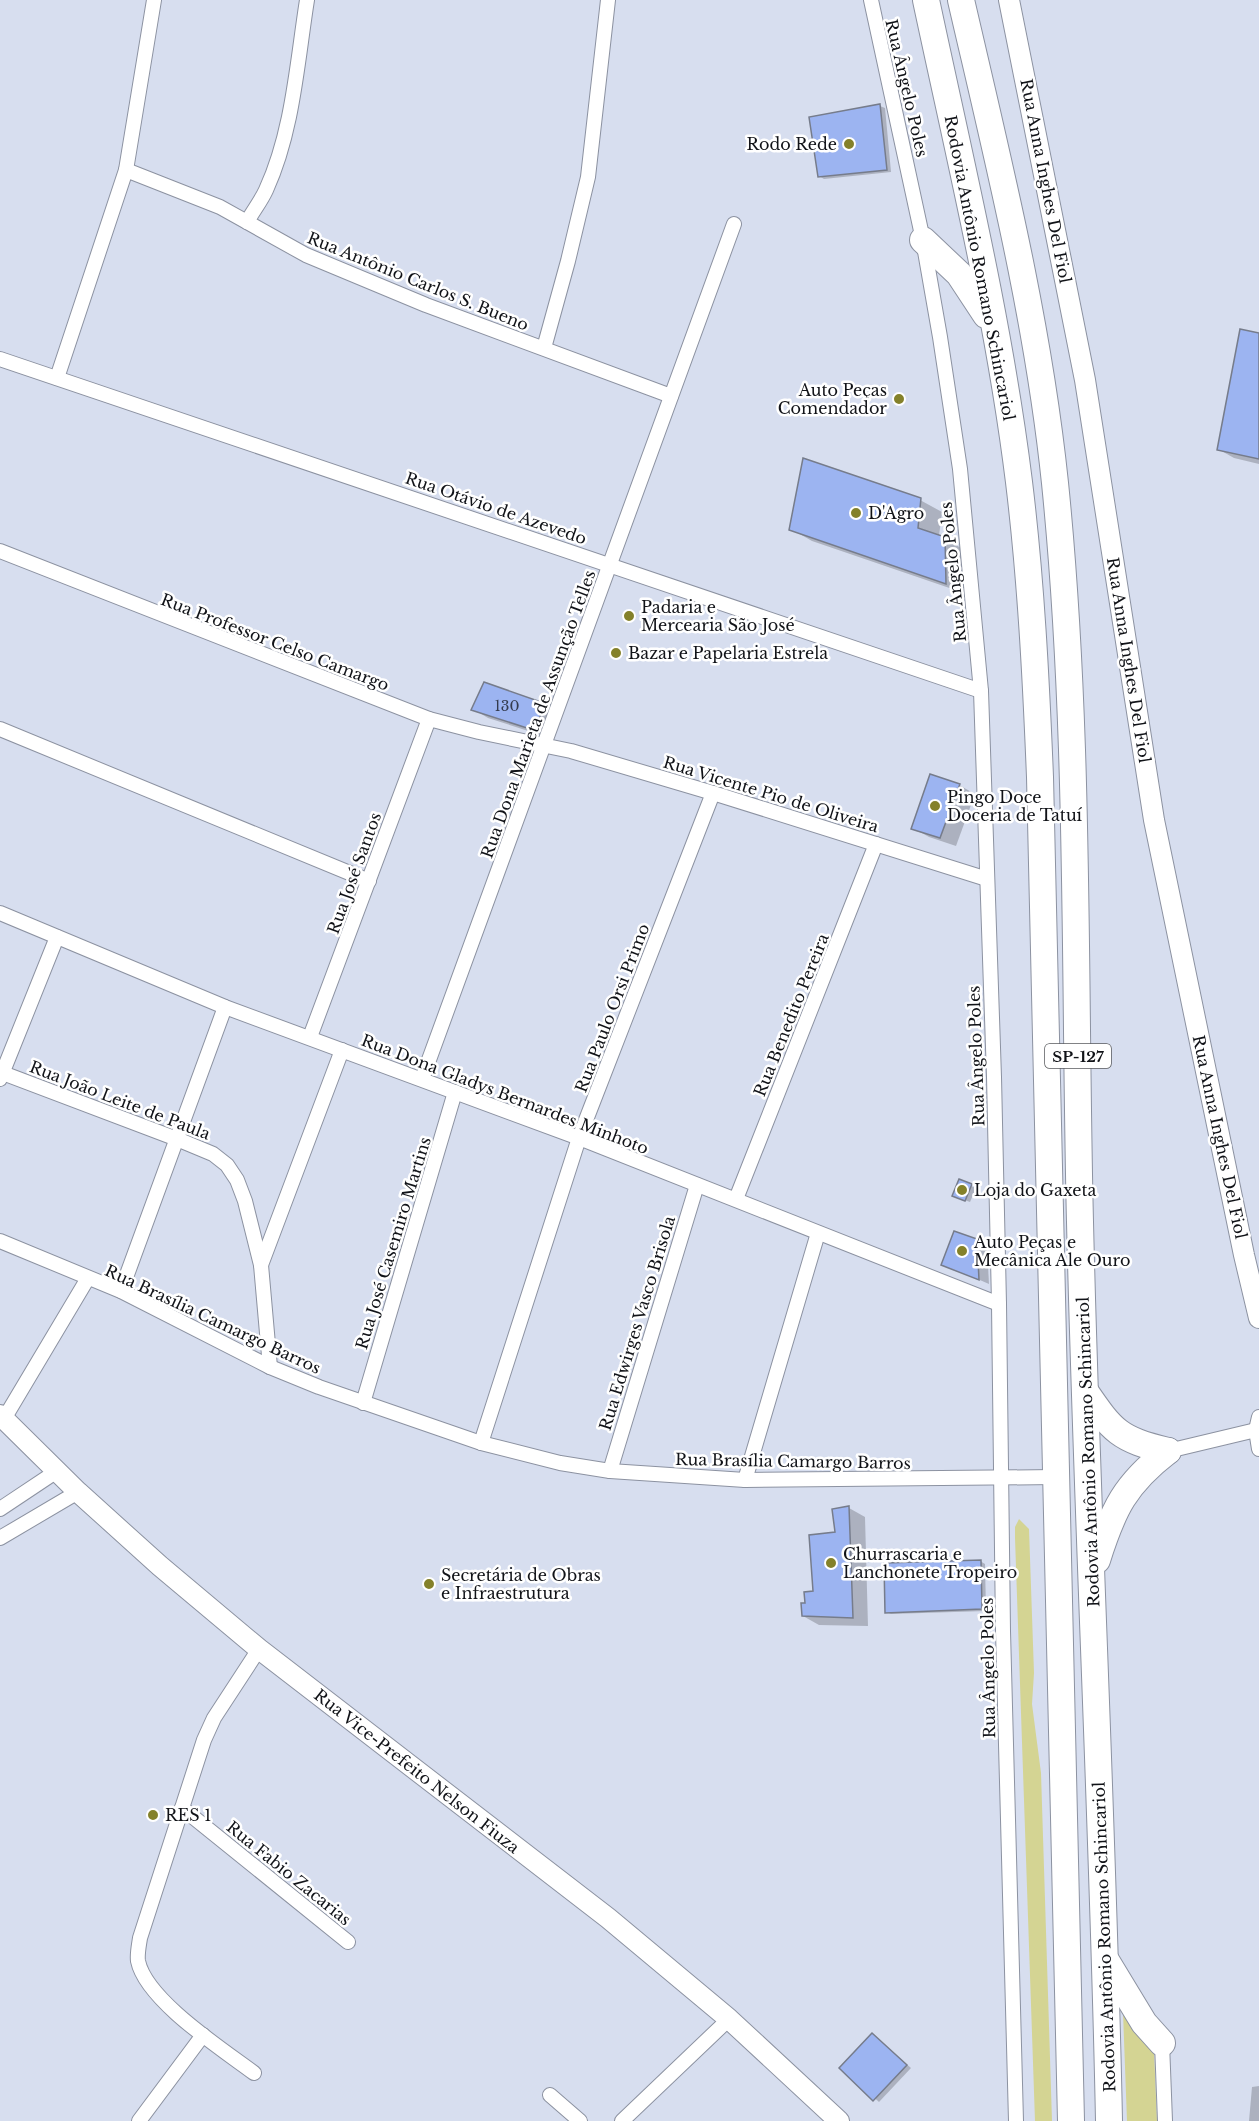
<svg xmlns="http://www.w3.org/2000/svg" width="1259" height="2121" font-family="'Libre Baskerville',serif">
  <style>
    .green { fill: #d4d493 }
    .shadow { fill: #0003 }
    .building { fill: #9cb4f1; stroke: #767c8b; stroke-width: 1.5 }
    .lines { fill: none; stroke-linecap: round; stroke-linejoin: round }
    .street-casing { stroke: #8c92a1; stroke-width: 16 }
    .secondary-casing { stroke: #8c92a1; stroke-width: 22 }
    .highway-casing { stroke: #8c92a1; stroke-width: 28 }
    .street { stroke: #fff; stroke-width: 14 }
    .secondary { stroke: #fff; stroke-width: 20 }
    .highway { stroke: #fff; stroke-width: 26 }
    .poi-dot { fill: #84812a; stroke: #fff; stroke-width: 2 }
    .labels { text-anchor: middle; dominant-baseline: central; stroke-width: 5; stroke-linejoin: round; paint-order: stroke }
    .number-label { font-size: 14px; fill: #343b4e }
    .shield { fill: #fff; stroke: #585a5d; stroke-width: 1.5 }
    .shield-label { font-size: 15px; font-weight: bold; fill: #111318 }
    .street-label { font-size: 16px; fill: #111318; stroke: #fff }
    .poi-label { font-size: 16px; fill: #111318; stroke: #fff; text-anchor: start }
  </style>
  <rect width="100%" height="100%" fill="#d7deef"/>
  <!-- green -->
  <g class="green">
    <polygon points="1019,1519 1029,1529 1034,1673 1032,1704 1041,1773 1052,2121 1035,2121 1015,1538 1015,1527"/>
    <polygon points="1123,2012 1154,2051 1157,2121 1127,2121"/>
  </g>
  <!-- shadow -->
  <g class="shadow">
    <polygon points="880,106 885,108 891,172 824,179 819,176"/>
    <polygon points="1259,334 1259,464 1234,458 1218,449"/>
    <polygon points="920,500 942,512 939,536 965,550 967,594 812,541 791,529"/>
    <polygon points="541,704 557,713 544,736 488,718 473,709"/>
    <polygon points="959,785 975,794 956,846 929,837 913,828"/>
    <polygon points="971,1186 976,1188 970,1202 959,1198"/>
    <polygon points="976,1241 987,1247 989,1284 943,1264"/>
    <polygon points="849,1508 865,1517 868,1626 819,1625 803,1616 836,1534 834,1510"/>
    <polygon points="980,1561 985,1564 986,1611 891,1614 886,1612"/>
    <polygon points="872,2034 911,2068 879,2102 841,2067"/>
    <polygon points="1259,2086 1259,2121 1249,2121 1252,2087"/>
  </g>
  <!-- building -->
  <g class="building">
    <polygon points="880,104 887,170 818,177 809,117"/>
    <polygon points="1240,329 1259,333 1259,459 1217,450"/>
    <polygon points="803,458 921,498 918,528 945,537 946,584 789,530"/>
    <polygon points="484,682 541,702 540,717 534,728 527,728 471,710"/>
    <polygon points="930,774 960,784 940,838 911,829"/>
    <polygon points="959,1179 972,1184 965,1201 952,1196"/>
    <polygon points="954,1231 977,1239 979,1280 941,1265"/>
    <polygon points="849,1506 853,1618 802,1616 801,1603 805,1603 804,1592 813,1591 809,1535 835,1532 832,1509"/>
    <polygon points="981,1560 982,1609 885,1613 884,1563"/>
    <polygon points="872,2033 907,2065 873,2101 839,2068"/>
  </g>
  <g class="lines">
    <defs>
      <g id="street">
        <polyline points="871,0 923,240 940,337 960,469 981,691 994,1077 999,1304 1003,1631 1016,2121"/>
        <polyline points="126,170 220,207 306,255 426,305 671,396"/>
        <path d="M247 222C253 211 261 201 266 190 293 131 297 63 307 0"/>
        <polyline points="544,348 568,261 588,177 608,0"/>
        <polyline points="0,359 981,691"/>
        <polyline points="57,378 126,170 154,0"/>
        <polyline points="0,551 429,719 479,732 571,751 713,793 987,879"/>
        <polyline points="0,729 369,881"/>
        <polyline points="0,913 225,1007 579,1138 999,1304"/>
        <polyline points="310,1037 429,719"/>
        <polyline points="0,1072 177,1139 213,1154 227,1165 237,1180 245,1201 261,1265 270,1367"/>
        <polyline points="0,1079 57,937"/>
        <polyline points="422,1079 734,224"/>
        <polyline points="736,1199 876,844"/>
        <polyline points="0,1241 121,1291 270,1367 319,1387 481,1443 560,1463 610,1471 745,1480 1055,1477"/>
        <polyline points="261,1265 342,1050"/>
        <polyline points="121,1291 225,1007"/>
        <polyline points="363,1403 455,1092"/>
        <polyline points="1259,1417 1256,1430 1259,1449"/>
        <polyline points="4,1419 88,1278"/>
        <polyline points="481,1443 579,1138 713,793"/>
        <polyline points="1168,1451 1256,1430"/>
        <polyline points="610,1471 697,1185"/>
        <polyline points="745,1480 818,1233"/>
        <polyline points="0,1509 57,1471"/>
        <polyline points="0,1538 78,1492"/>
        <polyline points="182,1808 348,1942"/>
        <polyline points="1162,2043 1165,2121"/>
        <path d="M254 2073C222 2049 146 2000 138 1961 137 1954 139 1945 140 1938L204 1740 214 1718 259 1649"/>
        <polyline points="550,2095 580,2121"/>
        <polyline points="139,2121 203,2035"/>
        <polyline points="622,2121 729,2019"/>
      </g>
      <g id="secondary">
        <polyline points="1009,0 1085,380 1154,820 1244,1255 1259,1318"/>
        <polyline points="0,1415 78,1492 160,1566 259,1649 608,1918 729,2019 839,2121"/>
      </g>
      <g id="highway">
        <path d="M926 0C960 160 999 320 1019 482 1031 580 1036 679 1040 777L1071 2121"/>
        <path d="M961 0C998 160 1038 319 1055 483 1080 729 1074 975 1080 1222 1087 1522 1103 1821 1109 2121"/>
        <polyline points="923,240 959,274 986,315"/>
        <path d="M1085 1391C1113 1432 1119 1439 1168 1451"/>
        <path d="M1097 1560C1113 1509 1125 1484 1168 1451"/>
        <polyline points="1107,1962 1144,2023 1162,2043"/>
      </g>
    </defs>
    <!-- street casing -->
    <use href="#street" class="street-casing"/>
    <!-- secondary casing -->
    <use href="#secondary" class="secondary-casing"/>
    <!-- highway casing -->
    <use href="#highway" class="highway-casing"/>
    <!-- street -->
    <use href="#street" class="street"/>
    <!-- secondary -->
    <use href="#secondary" class="secondary"/>
    <!-- highway -->
    <use href="#highway" class="highway"/>
  </g>
  <!-- markers -->
  <g class="poi-dot">
    <circle cx="849" cy="144" r="6"/>
    <circle cx="899" cy="399" r="6"/>
    <circle cx="856" cy="513" r="6"/>
    <circle cx="629" cy="616" r="6"/>
    <circle cx="616" cy="653" r="6"/>
    <circle cx="935" cy="806" r="6"/>
    <circle cx="962" cy="1190" r="6"/>
    <circle cx="962" cy="1251" r="6"/>
    <circle cx="831" cy="1563" r="6"/>
    <circle cx="429" cy="1584" r="6"/>
    <circle cx="153" cy="1815" r="6"/>
  </g>
  <g class="labels">
    <!-- number labels -->
    <g class="number-label">
      <text x="507" y="706">130</text>
    </g>
    <!-- shield labels -->
    <rect class="shield" x="1045" y="1044" width="66" height="24" rx="4.5"/>
    <g class="shield-label">
      <text x="1078" y="1056">SP-127</text>
    </g>
    <!-- street labels -->
    <g class="street-label">
      <text transform="translate(907 88) rotate(77)">Rua Ângelo Poles</text>
      <text transform="translate(1046 181) rotate(79)">Rua Anna Inghes Del Fiol</text>
      <text transform="translate(980 268) rotate(79)">Rodovia Antônio Romano Schincariol</text>
      <text transform="translate(418 281) rotate(22)">Rua Antônio Carlos S. Bueno</text>
      <text transform="translate(496 508) rotate(19)">Rua Otávio de Azevedo</text>
      <text transform="translate(953 572) rotate(-96)">Rua Ângelo Poles</text>
      <text transform="translate(275 642) rotate(21)">Rua Professor Celso Camargo</text>
      <text transform="translate(1129 660) rotate(81)">Rua Anna Inghes Del Fiol</text>
      <text transform="translate(538 714) rotate(-70)">Rua Dona Marieta de Assunção Telles</text>
      <text transform="translate(771 794) rotate(17)">Rua Vicente Pio de Oliveira</text>
      <text transform="translate(354 873) rotate(-70)">Rua José Santos</text>
      <text transform="translate(612 1008) rotate(-69)">Rua Paulo Orsi Primo</text>
      <text transform="translate(791 1015) rotate(-68)">Rua Benedito Pereira</text>
      <text transform="translate(976 1056) rotate(-92)">Rua Ângelo Poles</text>
      <text transform="translate(505 1094) rotate(21)">Rua Dona Gladys Bernardes Minhoto</text>
      <text transform="translate(120 1100) rotate(21)">Rua João Leite de Paula</text>
      <text transform="translate(1220 1137) rotate(78)">Rua Anna Inghes Del Fiol</text>
      <text transform="translate(393 1243) rotate(-73)">Rua José Casemiro Martins</text>
      <text transform="translate(213 1319) rotate(25)">Rua Brasília Camargo Barros</text>
      <text transform="translate(637 1323) rotate(-73)">Rua Edwirges Vasco Brisola</text>
      <text transform="translate(1088 1452) rotate(-92)">Rodovia Antônio Romano Schincariol</text>
      <text transform="translate(793 1461) rotate(1)">Rua Brasília Camargo Barros</text>
      <text transform="translate(988 1668) rotate(-91)">Rua Ângelo Poles</text>
      <text transform="translate(417 1771) rotate(38)">Rua Vice-Prefeito Nelson Fiuza</text>
      <text transform="translate(289 1873) rotate(39)">Rua Fabio Zacarias</text>
      <text transform="translate(1104 1937) rotate(-92)">Rodovia Antônio Romano Schincariol</text>
    </g>
    <!-- poi labels -->
    <g class="poi-label">
      <text x="837" y="144" text-anchor="end">Rodo Rede</text>
      <text x="887" y="390" text-anchor="end">Auto Peças<tspan x="887" dy="18">Comendador</tspan></text>
      <text x="868" y="513">D'Agro</text>
      <text x="641" y="607">Padaria e<tspan x="641" dy="18">Mercearia São José</tspan></text>
      <text x="628" y="653">Bazar e Papelaria Estrela</text>
      <text x="947" y="797">Pingo Doce<tspan x="947" dy="18">Doceria de Tatuí</tspan></text>
      <text x="974" y="1190">Loja do Gaxeta</text>
      <text x="974" y="1242">Auto Peças e<tspan x="974" dy="18">Mecânica Ale Ouro</tspan></text>
      <text x="843" y="1554">Churrascaria e<tspan x="843" dy="18">Lanchonete Tropeiro</tspan></text>
      <text x="441" y="1575">Secretária de Obras<tspan x="441" dy="18">e Infraestrutura</tspan></text>
      <text x="165" y="1815">RES 1</text>
    </g>
  </g>
</svg>
